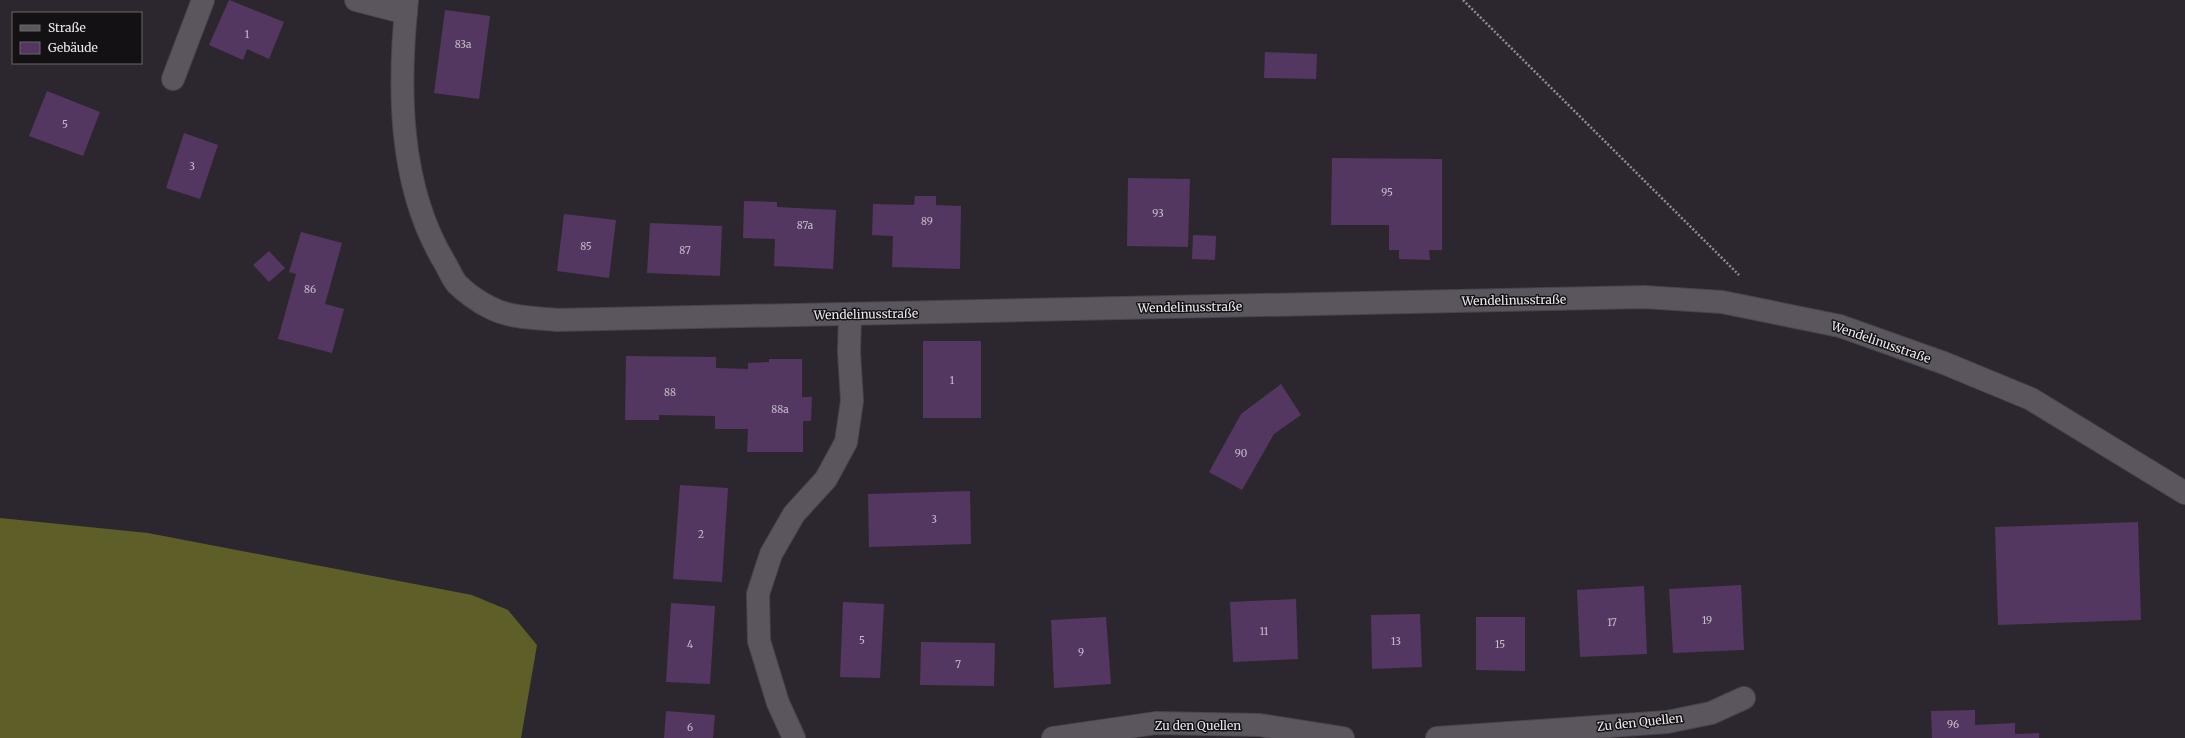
<svg xmlns="http://www.w3.org/2000/svg" width="2185" height="738" font-family="Merriweather,serif">
  <style>
    .forest { fill: #5d5e28 }
    .building { fill: #533760 }
    .lines { fill: none; stroke-linecap: round; stroke-linejoin: round }
    .minor-casing { stroke: #48444a; stroke-width: 24 }
    .path { stroke: #928e94; stroke-width: 2.5; stroke-dasharray: 2 2; stroke-linecap: butt }
    .minor { stroke: #5b565e; stroke-width: 22 }
    .labels { text-anchor: middle; dominant-baseline: central; stroke-width: 3; stroke-linejoin: round; paint-order: stroke }
    .number-label { font-size: 10px; fill: #c6bcca }
    .street-label { font-size: 12px; fill: #ece9ee; stroke: #131114 }
  </style>
  <rect width="100%" height="100%" fill="#2c272e"/>
  <!-- forest -->
  <polygon class="forest" points="0,518 148,533 472,595 508,610 537,645 521,738 0,738"/>
  <!-- building -->
  <g class="building">
    <polygon points="229,0 284,22 269,59 247,49 243,60 209,45"/>
    <polygon points="445,10 490,16 479,99 434,93"/>
    <polygon points="1265,52 1317,54 1316,79 1264,78"/>
    <polygon points="47,91 100,112 83,156 29,136"/>
    <polygon points="184,133 218,145 200,199 166,188"/>
    <polygon points="1332,158 1442,159 1442,250 1429,250 1430,260 1399,259 1399,250 1389,250 1389,225 1331,225"/>
    <polygon points="1128,178 1190,179 1188,247 1127,246"/>
    <polygon points="915,196 936,196 936,205 961,206 960,269 892,267 893,236 872,235 873,204 914,205"/>
    <polygon points="744,201 777,202 777,207 836,210 833,269 774,266 775,239 743,238"/>
    <polygon points="564,214 616,220 609,278 557,271"/>
    <polygon points="650,223 722,226 720,276 647,273"/>
    <polygon points="301,232 342,243 325,304 344,309 332,353 278,339 296,274 289,272"/>
    <polygon points="1193,235 1216,236 1215,260 1192,259"/>
    <polygon points="269,251 285,268 269,282 253,265"/>
    <rect x="923" y="341" width="58" height="77"/>
    <polygon points="626,356 716,357 716,368 748,369 748,363 769,362 769,359 802,359 802,397 812,397 811,421 803,421 803,452 747,452 748,429 715,429 715,416 659,415 659,420 625,420"/>
    <polygon points="1281,384 1301,415 1274,434 1242,490 1209,472 1241,414"/>
    <polygon points="680,485 728,488 722,582 673,579"/>
    <polygon points="970,491 971,544 869,547 868,494"/>
    <polygon points="2138,522 2141,620 1998,625 1995,527"/>
    <polygon points="1741,585 1744,650 1673,653 1669,589"/>
    <polygon points="1644,586 1647,654 1580,657 1577,590"/>
    <polygon points="1296,599 1298,659 1233,662 1230,602"/>
    <polygon points="843,602 884,604 880,678 840,677"/>
    <polygon points="671,603 715,606 710,684 666,682"/>
    <polygon points="1420,614 1422,667 1372,669 1371,615"/>
    <polygon points="1106,617 1111,684 1054,688 1051,620"/>
    <polygon points="1476,617 1525,617 1525,671 1476,670"/>
    <polygon points="921,642 995,643 994,686 920,685"/>
    <polygon points="1975,710 1975,725 2015,723 2015,734 2039,733 2039,738 1932,738 1931,711"/>
    <polygon points="666,711 715,715 713,738 664,738"/>
  </g>
  <g class="lines">
    <defs>
      <g id="minor">
        <polyline points="356,0 406,13"/>
        <path d="M407 0C398 87 398 186 445 263 449 270 452 278 457 284 465 292 479 302 489 307 509 318 536 318 557 320L1644 297 1722 302 1840 326 1944 363 2031 399 2185 493"/>
        <polyline points="173,79 203,0"/>
        <polyline points="794,738 778,703 759,641 758,594 771,554 794,514 826,479 846,442 852,401 849,352 850,315"/>
        <polyline points="1053,738 1156,723 1260,725 1343,738"/>
        <polyline points="1437,738 1667,722 1711,713 1744,698"/>
      </g>
    </defs>
    <!-- minor casing -->
    <use href="#minor" class="minor-casing"/>
    <!-- path -->
    <polyline class="path" points="1463,0 1739,275"/>
    <!-- minor -->
    <use href="#minor" class="minor"/>
  </g>
  <g class="labels">
    <!-- number labels -->
    <g class="number-label">
      <text x="247" y="34">1</text>
      <text x="463" y="44">83a</text>
      <text x="65" y="124">5</text>
      <text x="192" y="166">3</text>
      <text x="1387" y="192">95</text>
      <text x="1158" y="213">93</text>
      <text x="927" y="221">89</text>
      <text x="805" y="225">87a</text>
      <text x="586" y="246">85</text>
      <text x="685" y="250">87</text>
      <text x="310" y="289">86</text>
      <text x="952" y="380">1</text>
      <text x="670" y="392">88</text>
      <text x="780" y="409">88a</text>
      <text x="1241" y="453">90</text>
      <text x="934" y="519">3</text>
      <text x="701" y="534">2</text>
      <text x="1707" y="620">19</text>
      <text x="1612" y="622">17</text>
      <text x="1264" y="631">11</text>
      <text x="862" y="640">5</text>
      <text x="1396" y="641">13</text>
      <text x="690" y="644">4</text>
      <text x="1500" y="644">15</text>
      <text x="1081" y="652">9</text>
      <text x="958" y="664">7</text>
      <text x="1953" y="724">96</text>
      <text x="690" y="727">6</text>
    </g>
    <!-- street labels -->
    <g class="street-label">
      <text transform="translate(1514 300) rotate(-1)">Wendelinusstraße</text>
      <text transform="translate(1190 307) rotate(-1)">Wendelinusstraße</text>
      <text transform="translate(866 314) rotate(-1)">Wendelinusstraße</text>
      <text transform="translate(1881 342) rotate(19)">Wendelinusstraße</text>
      <text transform="translate(1640 722) rotate(-6)">Zu den Quellen</text>
      <text x="1198" y="725">Zu den Quellen</text>
    </g>
  </g>
  <!-- legend -->
  <rect x="12" y="12" width="130" height="52" fill="#131114" stroke="#6a676b"/>
  <rect x="20" y="25" width="20" height="6" fill="#5b565e" stroke="#6a676b"/>
  <text x="48" y="32" font-size="12" fill="#ece9ee">Straße</text>
  <rect x="20" y="42" width="20" height="12" fill="#533760" stroke="#6a676b"/>
  <text x="48" y="52" font-size="12" fill="#ece9ee">Gebäude</text>
</svg>
